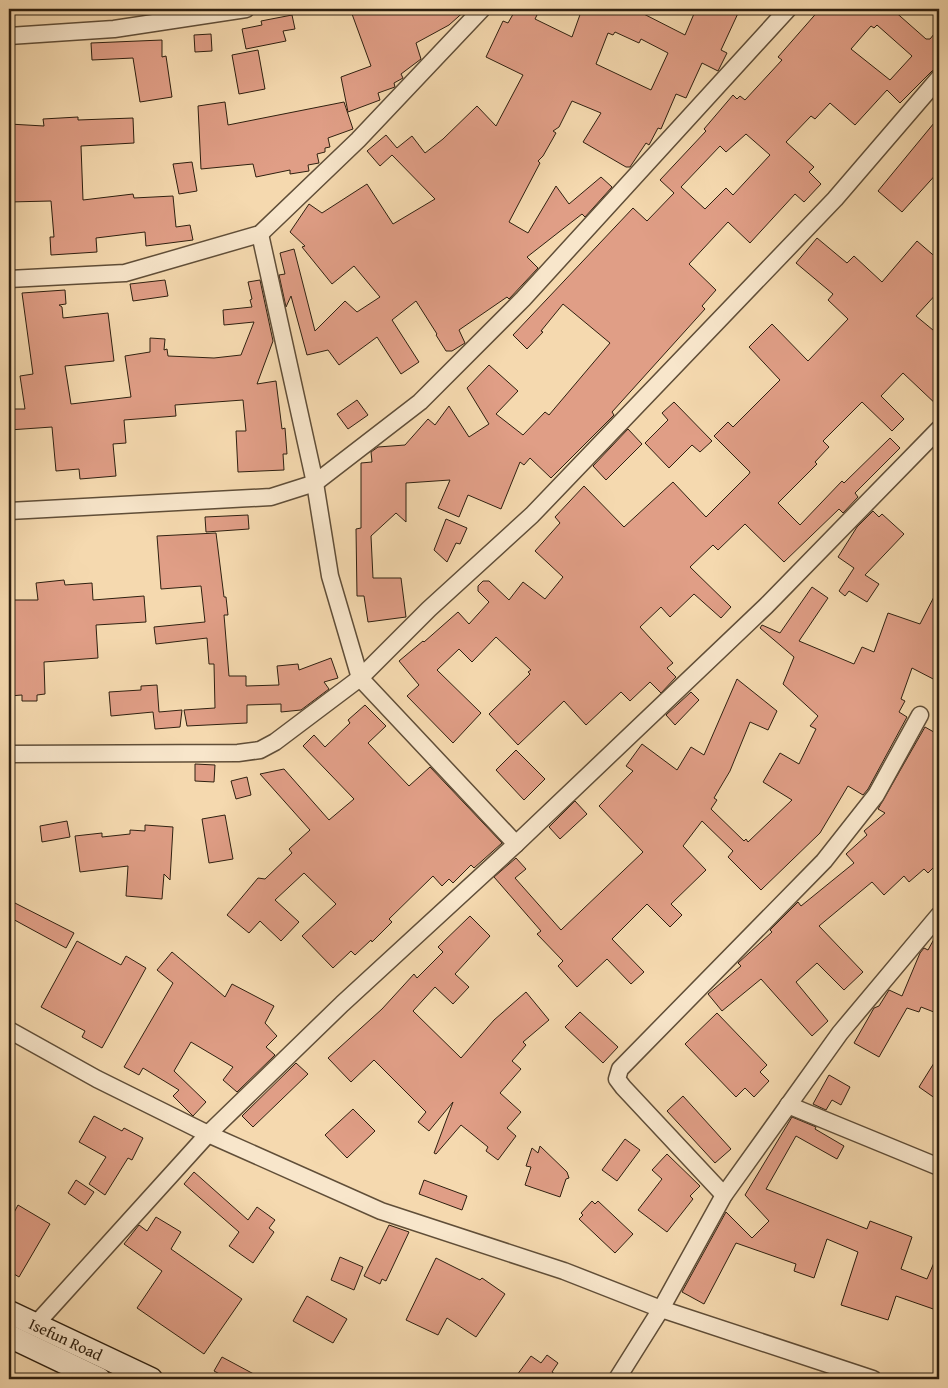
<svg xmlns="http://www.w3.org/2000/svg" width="948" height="1388" font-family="'Gentium Book Plus',serif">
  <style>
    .building { fill: #e09e86; stroke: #2f2010; fill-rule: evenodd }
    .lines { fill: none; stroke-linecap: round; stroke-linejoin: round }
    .street-casing { stroke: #604e38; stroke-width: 19 }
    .secondary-casing { stroke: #2f2010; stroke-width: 25 }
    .street { stroke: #f8e6cb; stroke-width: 16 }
    .secondary { stroke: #f8e6cb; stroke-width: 22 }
    .labels { text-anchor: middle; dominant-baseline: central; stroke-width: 5; stroke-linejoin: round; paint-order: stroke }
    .street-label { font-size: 16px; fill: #2f2010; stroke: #f8e6cb }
  </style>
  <rect width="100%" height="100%" fill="#f5d9af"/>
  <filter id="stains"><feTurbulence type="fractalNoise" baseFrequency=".004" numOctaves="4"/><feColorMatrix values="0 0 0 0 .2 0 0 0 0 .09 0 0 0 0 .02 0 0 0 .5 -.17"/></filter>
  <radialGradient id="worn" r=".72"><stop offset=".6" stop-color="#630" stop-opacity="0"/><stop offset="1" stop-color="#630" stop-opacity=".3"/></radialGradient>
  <!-- building -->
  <g class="building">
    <polygon points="366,9 377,9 379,13 394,9 467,9 449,25 416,43 421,59 401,74 403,78 394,83 395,87 378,93 380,100 348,112 341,77 371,66 352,14"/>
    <path d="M516 9H525L537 15 535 19 572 37 582 9H634L685 35 696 9H740L721 50 727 53 718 71 702 63 686 98 676 94 661 129 658 128 649 145 646 143 630 167H626L583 142 601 113 572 101 559 127 553 131 556 133 543 156 538 161 540 163 509 222 528 233 556 186 569 204 601 177 612 187 585 217 582 214 527 257 538 268 509 299 507 297 459 330 465 343 452 351H446L436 335 437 334 416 301 392 320 419 362 401 374 377 337 339 365 328 350 307 355 291 296 286 307 279 275 285 274 280 253 294 249 315 331 345 301 357 312 380 297 354 266 332 284 302 247 305 246 290 232 309 204 322 213 367 184 393 224 435 199 392 155 380 166 367 151 386 135 397 148 412 136 425 153 443 139 477 106 496 126 523 75 486 57 503 21 508 23ZM615 32 639 43 641 39 668 53 651 90 596 64 608 33 613 35Z"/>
    <path d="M820 9H892L926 39H930L939 28V68L932 71 900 103 887 90 855 125 830 103 815 119 811 116 786 142 814 167 809 172 821 184 804 202 795 194 750 243 728 222 689 264 716 290 702 306 705 309 612 412 614 415 551 478 530 458 524 465 520 462 501 509 468 495 459 517 438 508 450 480 406 483V522L396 513 371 536 373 578H401L406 617 368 622 364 596H357L356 529 361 528V463L372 462 371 452 378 447 405 445 428 419 435 425 449 406 469 437 489 424 467 388 489 365 518 391 496 414 523 435 545 412 549 415 610 343 563 304 541 331 543 332 527 349 513 335 633 208 647 221 674 193 660 180 706 131 704 129 733 95 737 99 740 96 745 100 782 60 778 57ZM877 25 912 56 890 80 851 49 871 26 874 28ZM746 134 770 155 733 195 726 188 705 209 681 187 720 146 726 152Z"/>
    <polygon points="292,15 295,29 283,31 286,41 246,49 242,29 262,25 261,21"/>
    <polygon points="211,34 212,51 195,52 194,35"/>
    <polygon points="162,40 162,57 166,56 172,97 140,102 133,58 92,60 91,43"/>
    <polygon points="258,50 265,89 239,94 232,55"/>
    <polygon points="225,102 228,125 344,102 353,129 328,138 330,147 325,148 325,152 317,154 319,163 308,165 309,171 290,174 290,170 256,177 253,164 201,169 198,106"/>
    <polygon points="78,117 78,120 133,118 134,143 81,146 83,200 133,194 134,198 173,196 176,227 190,225 193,240 146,246 145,232 96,238 97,252 51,255 50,237 54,237 51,201 9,202 9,124 44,126 43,119"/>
    <polygon points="939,117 939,171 902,212 878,191"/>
    <polygon points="192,162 197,191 179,194 173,164"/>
    <polygon points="817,238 847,263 854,256 882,282 917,241 939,260 939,291 916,316 939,335 939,407 903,373 881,396 904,419 892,431 862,402 823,441 829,447 815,462 817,464 778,503 800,525 842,481 844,483 890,438 900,448 855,493 858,497 843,513 839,509 784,562 745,524 718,550 713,545 690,567 731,607 721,618 694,594 670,617 661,607 640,627 673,663 667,668 676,677 661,693 650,682 630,701 621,692 586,725 564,701 518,745 489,714 530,674 528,672 531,670 496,637 472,662 459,649 437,670 481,713 453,743 407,696 419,685 399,661 423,641 424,642 458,612 469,624 489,602 478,591 478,586 483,581 489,581 509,600 523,582 545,599 563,577 535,551 560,523 555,517 584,486 624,527 673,482 706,517 749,474 750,472 714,436 728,422 733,427 780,380 749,347 772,324 808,361 848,319 828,300 833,294 796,263"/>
    <polygon points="165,280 168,296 133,301 130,284"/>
    <polygon points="260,280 273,341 257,384 276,381 282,429 285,428 287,454 283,454 284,470 238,472 236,431 246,431 243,400 175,405 176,416 124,420 126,443 113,444 116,476 80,479 79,469 56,471 52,427 9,430 9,409 25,409 20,376 33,374 22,293 65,290 66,304 59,305 62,307 63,318 108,313 114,361 65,366 71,404 131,397 125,356 150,352 150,338 165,339 164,350 167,349 168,356 214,358 241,355 254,322 224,325 223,310 252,307 250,300 252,299 248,282"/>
    <polygon points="357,400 368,415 348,429 337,414"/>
    <polygon points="674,402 712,441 700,452 692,445 669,468 645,443 668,420 662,413"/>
    <polygon points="628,429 642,444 606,480 593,466"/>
    <polygon points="873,511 879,517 882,514 904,534 865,575 879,584 867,602 849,591 845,596 839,591 854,568 838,557 857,527"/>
    <polygon points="248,515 249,529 206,532 205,517"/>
    <polygon points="446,519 467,528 460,544 456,543 447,562 434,550"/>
    <polygon points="216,533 224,597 226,597 228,615 224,615 229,676 246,676 246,686 279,685 277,666 298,664 299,670 331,658 338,678 324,682 329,689 301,710 281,712 281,704 247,705 247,723 187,726 184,710 215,708 214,664 209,664 207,638 156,644 154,627 205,622 201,586 161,589 157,536"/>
    <polygon points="64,580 65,585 92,583 93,600 144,596 146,622 96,625 98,658 44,662 45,694 37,695 37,701 22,701 22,695 9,696 9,600 38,600 36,583"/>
    <polygon points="812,587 828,598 799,641 854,664 862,647 874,652 888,613 920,624 939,587 939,682 912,668 901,699 905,701 899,712 907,717 868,789 863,795 848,786 820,833 761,890 728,857 733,851 702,821 683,846 706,870 671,904 682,915 670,927 647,904 612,939 644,972 631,984 607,959 577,987 558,966 563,961 537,934 541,931 494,877 516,858 526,869 515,878 561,930 643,852 599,806 633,771 626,766 642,744 677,770 691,747 704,755 737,679 777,711 768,730 750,722 730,771 714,798 717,800 711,809 744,841 746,839 748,842 792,800 763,782 780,753 799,764 816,729 810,726 818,716 783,684 794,657 760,628 762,625 780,633"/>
    <polygon points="157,685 159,712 182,710 180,727 155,729 153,712 111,716 109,692 141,690 141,686"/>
    <polygon points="691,692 699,700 675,725 666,715"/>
    <polygon points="365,705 386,726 368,743 409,786 430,767 502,843 474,868 471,865 453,883 449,879 442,886 433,876 389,919 392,922 372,942 371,940 355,955 351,951 333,968 302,936 336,904 304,873 275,900 299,922 281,941 260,921 249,933 227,915 258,878 265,879 292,853 289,849 310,830 260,774 284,769 329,820 354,799 303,746 314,735 325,747 350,723 348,720"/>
    <polygon points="925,727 939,735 939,862 928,873 924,869 909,882 904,876 884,895 872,882 819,926 863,972 844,990 817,963 796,982 828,1021 812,1036 761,979 722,1011 708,994 741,966 738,963 772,932 770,930 798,902 801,906 854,863 846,854 867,835 864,831 885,813 878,809"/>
    <polygon points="516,750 545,779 524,800 496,770"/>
    <polygon points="195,764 215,765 214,782 195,781"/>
    <polygon points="247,777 251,795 236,799 231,781"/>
    <polygon points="575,801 587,814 560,839 549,827"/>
    <polygon points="225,815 233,859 209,863 202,819"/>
    <polygon points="67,821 70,837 42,842 40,826"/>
    <polygon points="145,825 173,827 170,880 164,874 162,899 126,896 128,866 80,872 75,836 102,833 102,837 130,834 130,830 145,831"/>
    <polygon points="9,900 74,933 66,948 9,917"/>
    <polygon points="470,916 490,936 455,974 469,987 453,1004 435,987 413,1011 461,1058 494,1020 526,992 549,1020 523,1042 526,1045 512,1061 521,1069 500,1093 521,1112 507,1128 516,1136 498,1160 486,1151 488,1147 461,1125 436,1154 434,1153 453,1102 429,1131 418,1122 426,1112 374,1060 351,1082 328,1058 382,1009 414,974 417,978 443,952 438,947"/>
    <polygon points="939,930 939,1014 921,1007 919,1012 907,1008 879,1057 854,1043 874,1008 879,1006 889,990 902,996 920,953 924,948 928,950"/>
    <polygon points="77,941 121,965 126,956 146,968 102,1048 82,1037 85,1031 41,1007"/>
    <polygon points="172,952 225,997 232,984 274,1006 265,1023 277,1036 266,1047 275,1055 237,1092 223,1080 233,1067 191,1042 174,1071 206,1102 193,1116 173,1096 179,1090 143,1068 139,1075 124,1067 173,983 157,970"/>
    <polygon points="580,1012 618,1047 603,1063 565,1027"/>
    <polygon points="717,1013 767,1065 760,1072 769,1081 754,1097 745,1088 736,1097 685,1044"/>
    <polygon points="939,1055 939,1101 919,1087"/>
    <polygon points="296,1063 308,1074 253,1127 242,1116"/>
    <polygon points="829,1075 850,1087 841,1105 832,1100 826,1110 813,1104"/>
    <polygon points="683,1096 731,1149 715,1163 667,1111"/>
    <polygon points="353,1109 375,1131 347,1158 325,1135"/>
    <polygon points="94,1116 122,1131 124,1128 143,1138 132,1160 128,1158 105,1195 89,1184 106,1157 79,1142"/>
    <polygon points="792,1117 816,1127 815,1129 844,1146 837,1159 796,1136 766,1189 867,1229 870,1221 912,1237 901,1269 927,1279 939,1251 939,1311 896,1296 888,1320 841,1305 858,1252 827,1239 814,1278 794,1271 796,1264 736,1243 704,1304 682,1292 726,1212 752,1238 769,1221 745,1195"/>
    <polygon points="625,1139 640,1150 617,1181 602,1170"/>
    <polygon points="540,1146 567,1172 569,1178 566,1179 560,1197 525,1185 531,1167 526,1166 532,1148 538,1153"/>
    <polygon points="667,1154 700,1186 690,1196 693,1199 667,1232 638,1210 662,1179 652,1170"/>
    <polygon points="194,1172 248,1220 257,1207 275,1220 269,1228 274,1232 253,1263 229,1246 239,1232 184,1184"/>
    <polygon points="76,1180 94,1192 85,1205 68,1193"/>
    <polygon points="424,1180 467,1196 462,1210 419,1194"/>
    <polygon points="592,1201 595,1204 598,1201 633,1234 615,1253 579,1219 583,1215 581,1213"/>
    <polygon points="18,1205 50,1224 19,1277 9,1271 9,1222"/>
    <polygon points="156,1217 181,1232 171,1249 242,1299 204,1354 137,1308 162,1271 124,1244 139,1225 147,1231"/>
    <polygon points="389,1225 409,1232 386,1281 382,1279 380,1284 364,1276"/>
    <polygon points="340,1257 363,1267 354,1290 331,1280"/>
    <polygon points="436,1258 480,1280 482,1278 505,1294 476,1337 447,1318 438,1335 406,1320"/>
    <polygon points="307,1296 347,1319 333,1343 293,1321"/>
    <polygon points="547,1355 558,1363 552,1372 562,1379 514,1379 531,1356 541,1363"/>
    <polygon points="222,1357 263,1379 229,1379 214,1371"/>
  </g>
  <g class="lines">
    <defs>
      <g id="street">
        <polyline points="9,36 114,29 246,9"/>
        <polyline points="260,234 315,483 330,576 360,678 516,844"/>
        <polyline points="9,279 125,273 260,234 358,140 482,9"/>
        <polyline points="9,511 271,497 315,483 420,402 523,299 788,9"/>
        <polyline points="9,754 238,753 260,750 275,742 360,678 429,609 532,515 835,199 939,78"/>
        <polyline points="9,1030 97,1079 208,1134 381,1211 564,1271 661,1309 873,1379"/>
        <polyline points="788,1105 939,1167"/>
        <polyline points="724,1195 623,1087 617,1079 620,1069 824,861 876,795 920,715"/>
        <polyline points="36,1324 208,1134 342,1004 516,844 766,606 939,429"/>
        <polyline points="617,1379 661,1309 724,1195 840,1033 939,915"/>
      </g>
      <g id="secondary">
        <polyline points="9,1312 151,1379"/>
        <polyline points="9,1336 99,1379"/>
      </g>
    </defs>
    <!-- street casing -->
    <use href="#street" class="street-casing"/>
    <!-- secondary casing -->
    <use href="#secondary" class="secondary-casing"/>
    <!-- street -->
    <use href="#street" class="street"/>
    <!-- secondary -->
    <use href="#secondary" class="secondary"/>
  </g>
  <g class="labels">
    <!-- street labels -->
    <g class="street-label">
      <text transform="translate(66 1339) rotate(25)">Isefun Road</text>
    </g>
  </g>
  <!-- margin -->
  <rect width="948" height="1388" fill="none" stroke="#f5d9af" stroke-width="30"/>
  <rect x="10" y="10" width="928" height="1368" fill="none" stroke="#2f2010" stroke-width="2.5"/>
  <rect x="15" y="15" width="918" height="1358" fill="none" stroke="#2f2010"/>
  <rect width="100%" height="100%" filter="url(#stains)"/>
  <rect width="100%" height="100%" fill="url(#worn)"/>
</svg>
